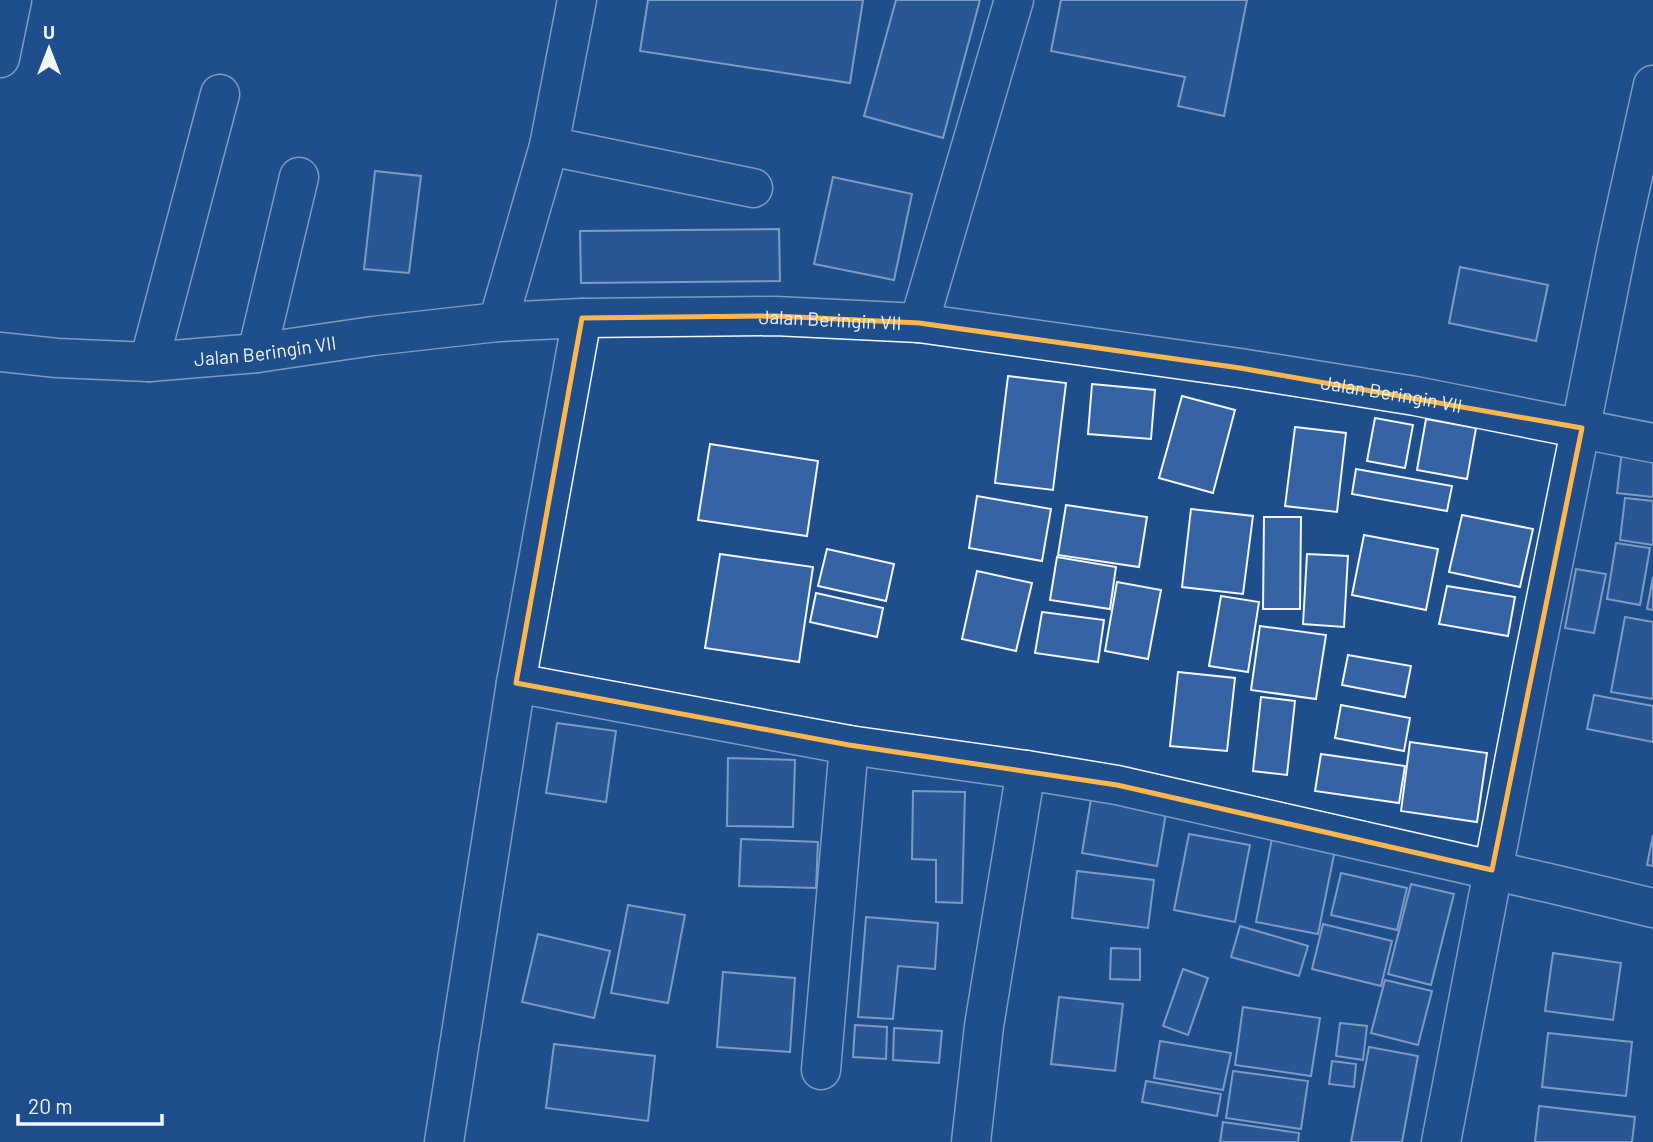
<svg xmlns="http://www.w3.org/2000/svg" width="1653" height="1142" font-family="Barlow,sans-serif">
  <style>
    .building { fill: #3563a3; stroke: #f2f6ff; stroke-width: 2 }
    .lines { fill: none; stroke-linecap: round; stroke-linejoin: round }
    .minor-casing { stroke: #f2f6ff; stroke-width: 41 }
    .minor { stroke: #1f4e8c; stroke-width: 38 }
    .marked { fill: none; stroke: #ffb74d; stroke-width: 5; stroke-linejoin: round }
    .labels { text-anchor: middle; dominant-baseline: central; stroke-width: 5; stroke-linejoin: round; paint-order: stroke }
    .street-label { font-size: 19px; fill: #f2f6ff; stroke: #1f4e8c }
  </style>
  <rect width="100%" height="100%" fill="#1f4e8c"/>
  <!-- building -->
  <g class="building">
    <polygon points="648,0 863,0 850,83 640,51"/>
    <polygon points="896,0 980,0 943,138 864,116"/>
    <polygon points="1061,0 1247,0 1224,116 1178,106 1185,77 1051,51"/>
    <polygon points="375,171 421,176 409,273 364,269"/>
    <polygon points="833,177 912,194 894,280 814,264"/>
    <polygon points="779,229 780,281 581,283 580,231"/>
    <polygon points="1460,267 1548,285 1536,341 1449,323"/>
    <polygon points="1008,376 1066,383 1053,490 995,483"/>
    <polygon points="1092,384 1155,390 1151,439 1088,434"/>
    <polygon points="1182,396 1235,410 1213,493 1159,478"/>
    <polygon points="1375,418 1413,425 1405,468 1367,461"/>
    <polygon points="1426,419 1476,428 1467,479 1417,470"/>
    <polygon points="1295,427 1346,433 1337,512 1285,506"/>
    <polygon points="710,444 818,461 807,536 698,520"/>
    <polygon points="1622,450 1653,454 1653,497 1617,493"/>
    <polygon points="1356,469 1452,486 1447,511 1352,494"/>
    <polygon points="977,496 1051,509 1042,561 969,548"/>
    <polygon points="1625,498 1653,501 1653,545 1620,540"/>
    <polygon points="1066,505 1147,517 1139,567 1058,555"/>
    <polygon points="1191,509 1253,516 1243,594 1182,587"/>
    <polygon points="1462,515 1533,529 1520,587 1449,572"/>
    <polygon points="1264,517 1301,517 1300,609 1263,609"/>
    <polygon points="1364,535 1438,549 1426,610 1352,595"/>
    <polygon points="1616,543 1650,548 1640,605 1607,599"/>
    <polygon points="827,549 894,564 886,601 818,586"/>
    <polygon points="720,554 813,567 799,662 705,648"/>
    <polygon points="1307,554 1348,556 1344,627 1303,624"/>
    <polygon points="1057,557 1116,567 1110,609 1050,600"/>
    <polygon points="1576,569 1606,574 1594,633 1565,628"/>
    <polygon points="977,571 1032,583 1016,651 962,639"/>
    <polygon points="1653,577 1653,610 1647,609"/>
    <polygon points="1117,582 1161,590 1148,659 1105,651"/>
    <polygon points="1447,586 1515,597 1508,636 1439,624"/>
    <polygon points="816,593 883,608 877,637 810,622"/>
    <polygon points="1221,596 1259,602 1248,672 1209,666"/>
    <polygon points="1042,612 1104,620 1098,662 1035,653"/>
    <polygon points="1625,617 1653,622 1653,699 1611,692"/>
    <polygon points="1260,626 1326,635 1316,699 1251,690"/>
    <polygon points="1348,655 1411,666 1405,697 1342,685"/>
    <polygon points="1178,672 1235,678 1227,751 1170,746"/>
    <polygon points="1594,695 1653,706 1653,742 1587,729"/>
    <polygon points="1261,697 1295,701 1287,775 1253,771"/>
    <polygon points="1341,705 1410,718 1404,751 1335,738"/>
    <polygon points="557,723 616,731 606,802 546,793"/>
    <polygon points="1410,742 1487,753 1477,822 1401,811"/>
    <polygon points="1321,754 1405,766 1399,803 1315,791"/>
    <polygon points="728,758 795,760 793,827 727,826"/>
    <polygon points="913,791 965,792 962,903 936,902 936,860 912,859"/>
    <polygon points="1092,793 1167,807 1157,866 1082,853"/>
    <polygon points="1273,833 1336,845 1318,934 1256,922"/>
    <polygon points="1189,834 1250,845 1235,922 1174,910"/>
    <polygon points="1653,835 1653,866 1647,865"/>
    <polygon points="741,839 818,842 816,888 739,886"/>
    <polygon points="1077,871 1154,880 1148,928 1072,918"/>
    <polygon points="1341,873 1407,888 1397,930 1331,915"/>
    <polygon points="1411,884 1454,894 1431,985 1388,974"/>
    <polygon points="628,905 685,915 668,1003 611,993"/>
    <polygon points="866,917 938,923 935,969 898,966 893,1019 858,1017"/>
    <polygon points="1323,924 1392,941 1381,986 1312,969"/>
    <polygon points="1240,926 1308,946 1299,976 1231,957"/>
    <polygon points="538,934 610,951 594,1018 522,1002"/>
    <polygon points="1111,948 1140,949 1140,980 1110,979"/>
    <polygon points="1553,953 1621,963 1613,1020 1545,1011"/>
    <polygon points="1183,969 1208,978 1188,1035 1163,1026"/>
    <polygon points="723,972 795,978 790,1052 717,1047"/>
    <polygon points="1385,980 1432,991 1418,1045 1371,1033"/>
    <polygon points="1059,997 1123,1004 1115,1071 1051,1064"/>
    <polygon points="1243,1007 1320,1018 1311,1076 1235,1065"/>
    <polygon points="1340,1023 1367,1026 1363,1060 1336,1056"/>
    <polygon points="855,1025 887,1027 886,1059 853,1057"/>
    <polygon points="894,1028 942,1031 939,1063 893,1060"/>
    <polygon points="1548,1033 1632,1042 1626,1096 1542,1087"/>
    <polygon points="1160,1041 1231,1053 1223,1090 1154,1078"/>
    <polygon points="554,1044 655,1056 648,1121 546,1108"/>
    <polygon points="1369,1047 1418,1056 1402,1142 1351,1142"/>
    <polygon points="1332,1061 1356,1064 1354,1087 1329,1084"/>
    <polygon points="1233,1071 1308,1081 1301,1129 1226,1118"/>
    <polygon points="1146,1081 1221,1094 1217,1116 1142,1102"/>
    <polygon points="1539,1106 1635,1117 1632,1142 1535,1142"/>
    <polygon points="1223,1122 1299,1133 1298,1142 1220,1142"/>
  </g>
  <g class="lines">
    <defs>
      <g id="minor">
        <polyline points="0,58 12,0"/>
        <polyline points="549,146 753,188"/>
        <polyline points="582,318 516,683 849,745 1026,770"/>
        <polyline points="498,322 549,146 577,0"/>
        <polyline points="919,323 1014,0"/>
        <path id="s1" d="M0 352 57 358 149 362 257 353 373 336 498 322 582 318 775 316 919 323 1240 368 1415 396 1653 443"/>
        <polyline points="257,353 299,177"/>
        <polyline points="149,362 220,94"/>
        <polyline points="821,1070 849,745"/>
        <polyline points="444,1142 516,683"/>
        <polyline points="971,1142 984,1026 1026,770 1117,785 1553,884 1653,908"/>
        <polyline points="1441,1142 1532,668 1618,243 1653,85"/>
      </g>
    </defs>
    <!-- minor casing -->
    <use href="#minor" class="minor-casing"/>
    <!-- minor -->
    <use href="#minor" class="minor"/>
  </g>
  <!-- marked area -->
  <path d="M0 0H1653V1142H0ZM775 316 919 323 1240 368 1582 428 1492 870 1117 785 849 745 516 683 582 318Z" fill="#1f4e8c" fill-opacity=".55" fill-rule="evenodd"/>
  <path class="marked" d="M775 316 919 323 1240 368 1582 428 1492 870 1117 785 849 745 516 683 582 318Z"/>
  <g class="labels">
    <!-- street labels -->
    <g class="street-label">
      <text stroke="none"><textPath href="#s1" startOffset="833">Jalan Beringin VII</textPath></text>
      <text stroke="none"><textPath href="#s1" startOffset="266">Jalan Beringin VII</textPath></text>
      <text stroke="none"><textPath href="#s1" startOffset="1400">Jalan Beringin VII</textPath></text>
    </g>
  </g>
  <!-- north arrow -->
  <g transform="translate(49 49)" stroke="#1f4e8c" stroke-width="5" paint-order="stroke">
  <path d="M0-5L12 26L0 18L-12 26Z" fill="#f2f6ff"/>
  <text y="-10" font-size="19" font-weight="bold" text-anchor="middle" fill="#f2f6ff">U</text>
  </g>
  <!-- scale -->
  <path d="M18 1114v10h144v-10" fill="none" stroke="#f2f6ff" stroke-width="3.5"/>
  <text x="28" y="1114" font-size="21" fill="#f2f6ff" stroke="#1f4e8c" stroke-width="5" paint-order="stroke">20 m</text>
</svg>
